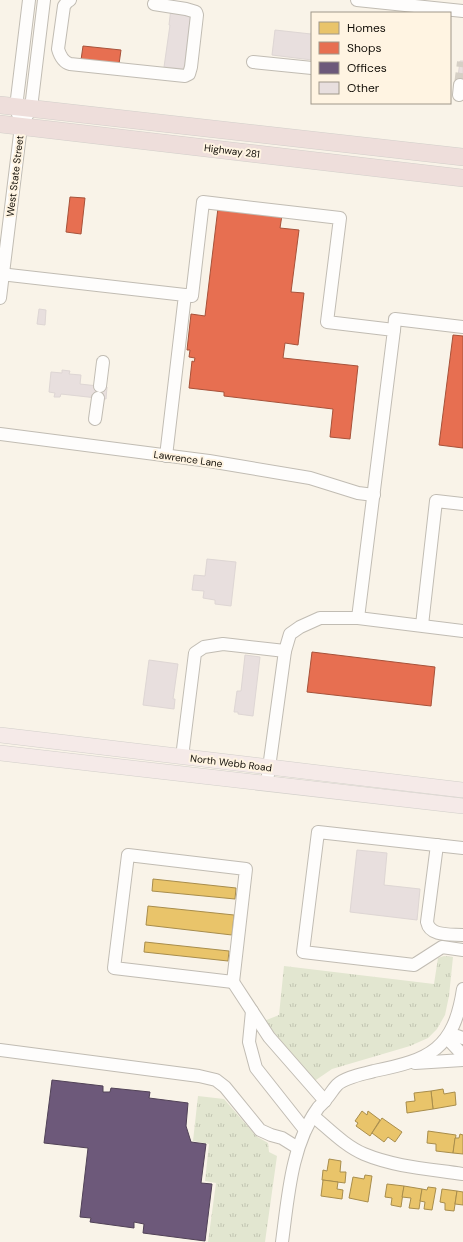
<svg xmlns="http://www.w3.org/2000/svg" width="463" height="1242" font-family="'DM Sans',sans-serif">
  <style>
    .grass { fill: url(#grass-tufts) }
    .homes { fill: #e9c46a; stroke: #a88d4c }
    .shops { fill: #e76f51; stroke: #a7523a }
    .offices { fill: #6d597a; stroke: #514257 }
    .building { fill: #e8dfde; stroke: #ded6d4 }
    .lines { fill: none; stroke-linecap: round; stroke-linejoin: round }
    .minor-tunnel { stroke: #d6d0c6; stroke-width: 12; stroke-dasharray: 12 6; stroke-linecap: butt }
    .minor-casing { stroke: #c1bcb3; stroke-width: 14 }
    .major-casing { stroke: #d2cfca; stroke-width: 16 }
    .highway-casing { stroke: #d2cfca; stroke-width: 18 }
    .minor { stroke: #fefdfc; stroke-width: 12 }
    .major { stroke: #f5eae8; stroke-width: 15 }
    .highway { stroke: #eededb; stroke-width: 17 }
    .labels { text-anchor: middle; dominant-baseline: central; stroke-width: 4; stroke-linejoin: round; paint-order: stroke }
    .street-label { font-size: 10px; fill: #110d06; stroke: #fff4e2 }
  </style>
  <defs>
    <pattern id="grass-tufts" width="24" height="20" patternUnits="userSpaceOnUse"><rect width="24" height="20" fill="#e2e6d0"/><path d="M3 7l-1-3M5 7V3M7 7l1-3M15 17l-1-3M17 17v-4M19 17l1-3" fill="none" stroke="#c1c4b1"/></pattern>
  </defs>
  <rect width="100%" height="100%" fill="#f9f3e8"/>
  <!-- grass -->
  <g class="grass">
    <polygon points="444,956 453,957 449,996 445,1015 437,1029 428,1038 410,1046 332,1069 313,1082 270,1033 264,1021 279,1015 284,966 434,984 438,958"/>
    <polygon points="198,1096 224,1099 256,1136 268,1143 269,1152 277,1156 265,1242 208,1242 216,1183 205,1181 209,1144 193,1141"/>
  </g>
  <!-- homes -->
  <g class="homes">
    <polygon points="153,879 236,888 235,899 152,891"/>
    <polygon points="148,906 234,915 232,935 146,925"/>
    <polygon points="145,942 229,951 228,961 144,952"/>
    <polygon points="443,1089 444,1094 455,1092 456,1105 433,1109 431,1091"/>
    <polygon points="431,1091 433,1109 407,1113 406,1102 415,1101 414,1093"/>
    <polygon points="362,1111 367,1115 368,1111 380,1120 370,1136 356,1126 358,1123 355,1121"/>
    <polygon points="382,1118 402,1132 395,1142 388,1137 384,1142 372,1133"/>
    <polygon points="428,1131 456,1135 453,1153 436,1151 436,1144 427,1143"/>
    <polygon points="460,1134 463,1135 463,1154 453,1153 455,1138 459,1138"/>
    <polygon points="329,1159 341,1161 340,1172 346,1172 345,1183 322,1180 323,1170 327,1171"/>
    <polygon points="365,1175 372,1176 368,1202 349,1198 353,1177 364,1179"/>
    <polygon points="323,1180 338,1182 337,1189 343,1190 342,1199 321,1196"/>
    <polygon points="387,1184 404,1186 401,1207 391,1205 392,1198 385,1197"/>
    <polygon points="404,1186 422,1189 419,1209 409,1208 411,1198 402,1197"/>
    <polygon points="428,1187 436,1188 432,1210 424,1209 425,1202 420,1201 422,1189 427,1190"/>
    <polygon points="442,1189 457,1191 454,1211 445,1210 445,1203 440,1202"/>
    <polygon points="457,1191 463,1192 463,1205 455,1204"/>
  </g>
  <!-- shops -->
  <g class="shops">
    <polygon points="83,46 121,50 119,64 81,60"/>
    <polygon points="70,197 85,198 81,234 66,232"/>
    <polygon points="218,208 282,215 280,228 299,230 291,292 304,293 298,345 285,343 283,358 358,366 350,439 330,437 333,409 224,396 224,392 189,388 192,361 194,362 195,358 189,357 190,350 187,350 191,314 205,316"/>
    <polygon points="453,335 463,336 463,448 439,445"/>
    <polygon points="312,652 435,667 431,706 307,692"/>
  </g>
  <!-- offices -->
  <polygon class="offices" points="52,1080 103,1086 103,1092 110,1092 111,1088 150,1092 149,1098 188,1103 186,1126 191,1142 206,1144 201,1183 212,1184 205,1241 143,1233 144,1224 134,1222 134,1228 90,1222 91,1218 80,1217 88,1148 44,1143"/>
  <!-- building -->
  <g class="building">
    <polygon points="171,8 191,12 184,69 164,67 170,25 169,25"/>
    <polygon points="312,29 312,60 272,55 275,30 311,34"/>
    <polygon points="460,61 463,61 463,86 457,85"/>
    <polygon points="39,309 46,310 45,325 37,324"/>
    <polygon points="62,370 70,371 69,374 81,375 80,384 107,387 106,399 61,394 60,397 54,397 55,393 49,392 51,372 62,373"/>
    <polygon points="207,559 236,562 231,606 215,604 215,600 203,598 204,591 192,590 194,575 205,576"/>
    <polygon points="245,655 260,657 253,716 238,714 238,712 234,712 237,691 241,691"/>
    <polygon points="149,660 178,664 173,699 175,699 174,709 143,705"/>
    <polygon points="357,850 387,853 384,885 420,889 417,920 350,912"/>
  </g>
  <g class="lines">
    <!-- minor-tunnel -->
    <polyline class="minor-tunnel" points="460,85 463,62"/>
    <defs>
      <g id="minor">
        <path d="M70 0 67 2 64 6 58 49C60 56 63 62 70 64L185 76 189 74 191 67 197 15 196 12 186 9 154 4"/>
        <polyline points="357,0 463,11"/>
        <polyline points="253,62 312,68"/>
        <polyline points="459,95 460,85"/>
        <polyline points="18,114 16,107 29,0"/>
        <polyline points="0,274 185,295 166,456"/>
        <polyline points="185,295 192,296 203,202 340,218 327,322 394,330 358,618"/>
        <polyline points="0,298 21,126 31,108 44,0"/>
        <polyline points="394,330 395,319 463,327"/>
        <polyline points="100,386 103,362"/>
        <polyline points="95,419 98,398"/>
        <polyline points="0,434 209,461 310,478 358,493 374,495"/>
        <polyline points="422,625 436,501 463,504"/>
        <polyline points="182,757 195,653 204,647 223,644 285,651"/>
        <polyline points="268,775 285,651 290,634 300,627 320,618 358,618 463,631"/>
        <path d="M437 845 427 922C430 937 451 934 463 935"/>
        <polyline points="463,848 318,832 303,952 414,965 442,947 463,950"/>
        <polygon points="128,855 246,869 233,982 114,968"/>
        <polyline points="233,982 269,1037 325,1101"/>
        <polyline points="252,1011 249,1042 256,1068 305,1130"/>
        <polyline points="447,1038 460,1052 463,1054"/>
        <polyline points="447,1038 457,1036 463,1038"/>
        <polyline points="0,1050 199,1076 216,1080 225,1087 260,1130 271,1135 282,1138 298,1148"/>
        <polyline points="415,1063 463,1060"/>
        <path d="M313 1116C329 1129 345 1146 364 1154 395 1167 430 1169 463 1174"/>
        <path d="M282 1242C288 1198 291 1145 318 1108 320 1105 324 1103 326 1099 330 1095 333 1089 337 1085 345 1077 364 1074 374 1071 430 1060 454 1049 463 989"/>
      </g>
      <g id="major">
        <polyline points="0,735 463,790"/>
        <polyline points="0,753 463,806"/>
      </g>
      <g id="highway">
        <polyline points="0,105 463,157"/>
        <polyline points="0,124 463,178"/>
      </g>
    </defs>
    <!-- minor casing -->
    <use href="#minor" class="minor-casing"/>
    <!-- major casing -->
    <use href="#major" class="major-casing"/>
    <!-- highway casing -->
    <use href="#highway" class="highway-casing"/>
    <!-- minor -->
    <use href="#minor" class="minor"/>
    <!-- major -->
    <use href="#major" class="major"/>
    <!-- highway -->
    <use href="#highway" class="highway"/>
  </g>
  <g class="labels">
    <!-- street labels -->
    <g class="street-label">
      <text transform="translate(232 151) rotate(7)">Highway 281</text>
      <text transform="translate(15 176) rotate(-83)">West State Street</text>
      <text transform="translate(188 459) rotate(8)">Lawrence Lane</text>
      <text transform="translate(231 763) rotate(7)">North Webb Road</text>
    </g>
  </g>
  <!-- legend -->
  <rect x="311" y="12" width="140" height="92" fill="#fff4e2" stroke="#a0988a"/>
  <rect x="319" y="22" width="20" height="12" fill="#e9c46a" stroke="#a0988a"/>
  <text x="347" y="32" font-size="12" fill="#110d06">Homes</text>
  <rect x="319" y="42" width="20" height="12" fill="#e76f51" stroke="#a0988a"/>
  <text x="347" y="52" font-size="12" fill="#110d06">Shops</text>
  <rect x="319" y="62" width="20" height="12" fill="#6d597a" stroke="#a0988a"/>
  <text x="347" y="72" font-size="12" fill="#110d06">Offices</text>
  <rect x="319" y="82" width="20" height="12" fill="#e8dfde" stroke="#a0988a"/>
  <text x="347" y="92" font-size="12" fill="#110d06">Other</text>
</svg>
